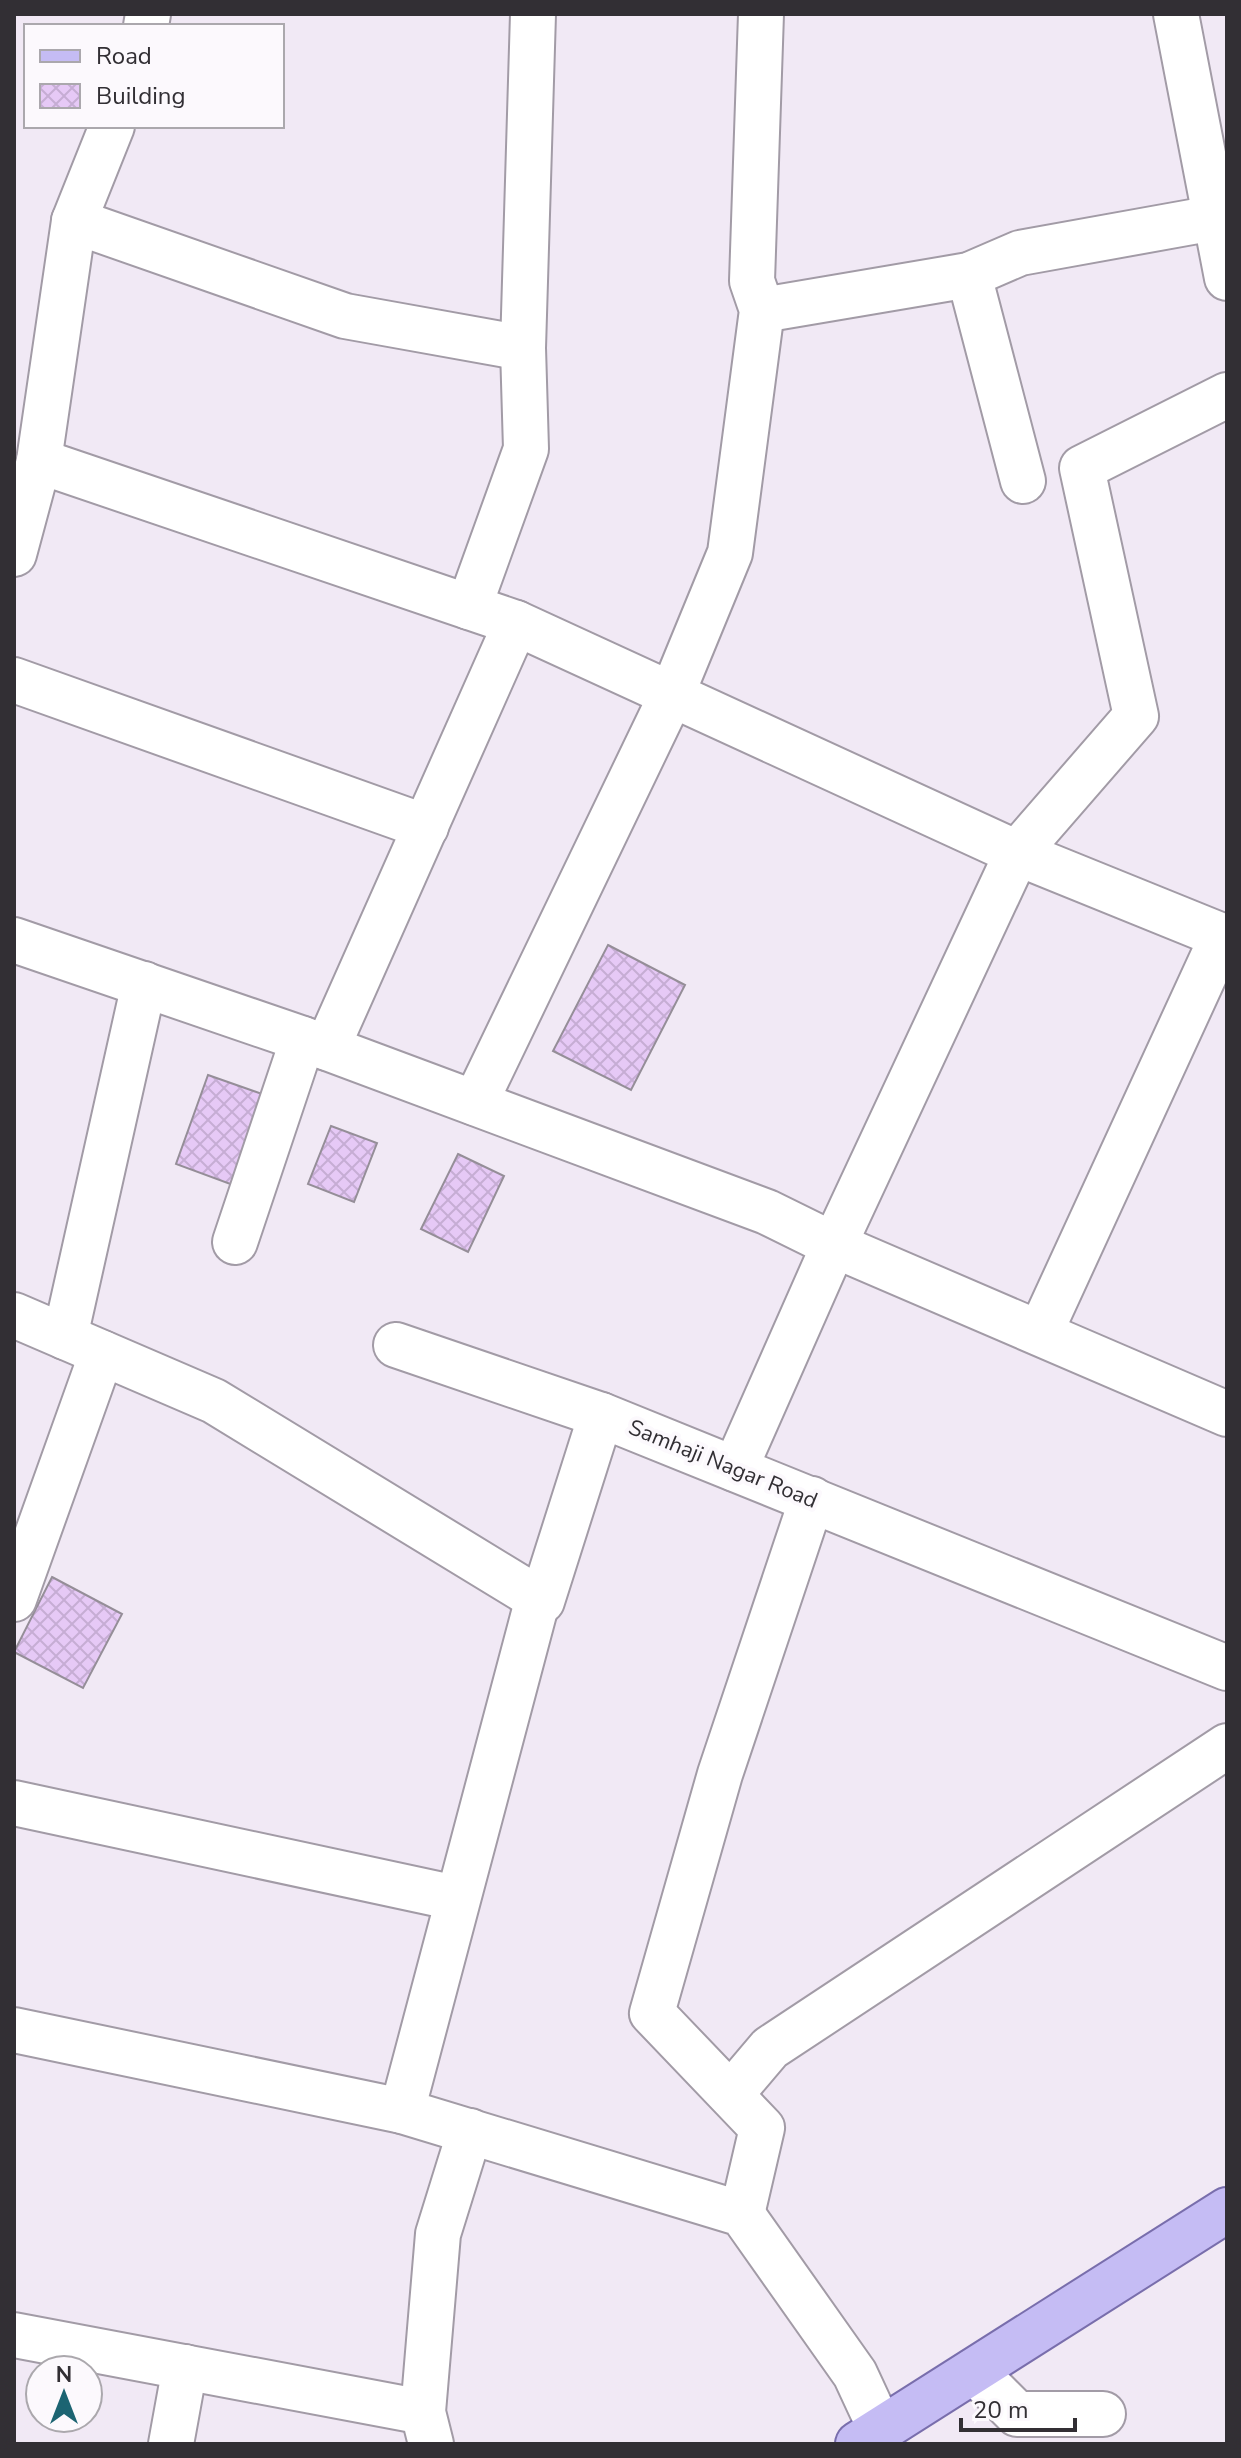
<svg xmlns="http://www.w3.org/2000/svg" width="1241" height="2458" font-family="'Nunito Sans',sans-serif">
  <style>
    .building { fill: url(#building-cross-hatch); stroke: #958e98; stroke-width: 2 }
    .lines { fill: none; stroke-linecap: round; stroke-linejoin: round }
    .minor-casing { stroke: #a29ba6; stroke-width: 48 }
    .primary-casing { stroke: #796eac; stroke-width: 48 }
    .minor { stroke: #fff; stroke-width: 44 }
    .primary { stroke: #c5bcf4; stroke-width: 44 }
    .labels { text-anchor: middle; dominant-baseline: central; stroke-width: 8; stroke-linejoin: round; paint-order: stroke }
    .street-label { font-size: 22px; fill: #322f34; stroke: #fcf9fd }
  </style>
  <defs>
    <pattern id="building-cross-hatch" width="8" height="8" patternUnits="userSpaceOnUse" patternTransform="scale(2)"><rect width="8" height="8" fill="#e6c9f6"/><path d="M0 0l8 8M0 8l8-8" fill="none" stroke="#c6add4"/></pattern>
  </defs>
  <rect width="100%" height="100%" fill="#f1e9f5"/>
  <!-- building -->
  <g class="building">
    <polygon points="608,945 685,985 631,1090 553,1051"/>
    <polygon points="208,1075 265,1095 233,1185 176,1164"/>
    <polygon points="331,1126 377,1143 354,1202 308,1184"/>
    <polygon points="458,1154 504,1176 468,1252 421,1229"/>
    <polygon points="52,1577 122,1614 83,1688 14,1652"/>
  </g>
  <g class="lines">
    <defs>
      <g id="minor">
        <polyline points="1176,14 1227,278"/>
        <polyline points="146,26 148,14"/>
        <polyline points="74,221 345,316 523,348"/>
        <polyline points="969,275 1023,481"/>
        <polyline points="762,310 969,275 1020,253 1214,218"/>
        <polyline points="39,461 74,221 112,126"/>
        <polyline points="14,554 39,461 516,623 1017,853 1227,938"/>
        <polyline points="469,607 526,449 523,348 533,14"/>
        <polyline points="14,680 426,827"/>
        <polyline points="14,940 303,1039 767,1212 834,1245 1227,1414"/>
        <polyline points="327,1048 516,623"/>
        <polyline points="475,1103 672,694 730,553 762,310 752,281 761,14"/>
        <polyline points="235,1242 303,1039"/>
        <polyline points="14,1315 214,1401 542,1601 601,1415 1227,1668"/>
        <polyline points="1040,1333 1222,937"/>
        <polyline points="65,1337 144,984"/>
        <polyline points="396,1345 601,1415"/>
        <polyline points="735,1469 834,1245 1017,853 1136,716 1082,468 1227,395"/>
        <polyline points="538,1598 402,2111 742,2214 855,2374 881,2430"/>
        <polyline points="14,1599 102,1353"/>
        <polyline points="14,1803 456,1898"/>
        <polyline points="14,2030 402,2111"/>
        <polyline points="731,2094 770,2048 1227,1746"/>
        <polyline points="742,2214 762,2128 652,2013 720,1774 812,1499"/>
        <polyline points="14,2335 423,2412"/>
        <polyline points="974,2371 1017,2414 1103,2414"/>
        <polyline points="171,2444 185,2367"/>
        <polyline points="431,2444 423,2412 438,2234 470,2131"/>
      </g>
      <polyline id="primary" points="858,2444 1227,2210"/>
    </defs>
    <!-- minor casing -->
    <use href="#minor" class="minor-casing"/>
    <!-- primary casing -->
    <use href="#primary" class="primary-casing"/>
    <!-- minor -->
    <use href="#minor" class="minor"/>
    <!-- primary -->
    <use href="#primary" class="primary"/>
  </g>
  <g class="labels">
    <!-- street labels -->
    <g class="street-label">
      <text transform="translate(723 1464) rotate(22)">Samhaji Nagar Road</text>
    </g>
  </g>
  <!-- border -->
  <rect width="1241" height="2458" fill="none" stroke="#322f34" stroke-width="32"/>
  <!-- legend -->
  <rect x="24" y="24" width="260" height="104" fill="#fcf9fd" stroke="#aba8ad" stroke-width="2"/>
  <rect x="40" y="50" width="40" height="12" fill="#c5bcf4" stroke="#aba8ad" stroke-width="2"/>
  <text x="96" y="64" font-size="24" fill="#322f34">Road</text>
  <rect x="40" y="84" width="40" height="24" fill="url(#building-cross-hatch)" stroke="#aba8ad" stroke-width="2"/>
  <text x="96" y="104" font-size="24" fill="#322f34">Building</text>
  <!-- north arrow -->
  <g transform="translate(64 2394)"><circle r="38" fill="#fcf9fd" stroke="#aba8ad" stroke-width="2"/>
  <path d="M0-6L14 30L0 20L-14 30Z" fill="#1c6472"/>
  <text y="-12" font-size="22" font-weight="bold" text-anchor="middle" fill="#322f34">N</text>
  </g>
  <!-- scale -->
  <path d="M961 2418v12h114v-12" fill="none" stroke="#322f34" stroke-width="4"/>
  <text x="973" y="2418" font-size="24" fill="#322f34" stroke="#fcf9fd" stroke-width="6" paint-order="stroke">20 m</text>
</svg>
